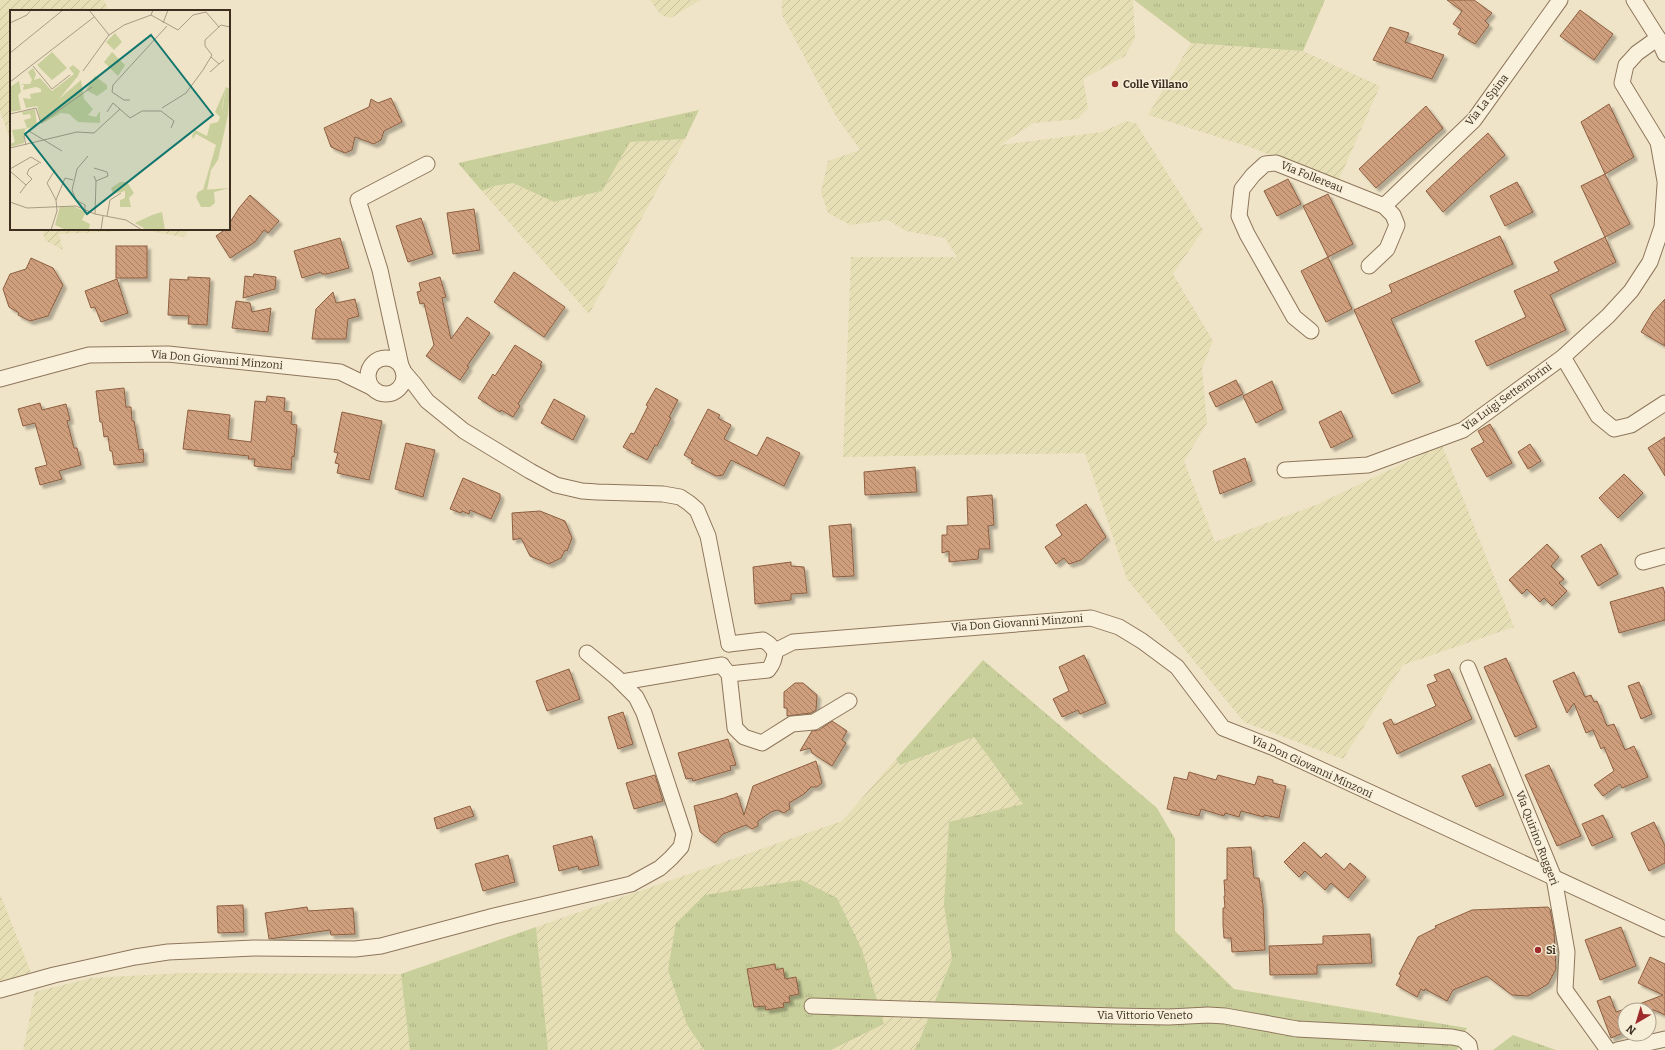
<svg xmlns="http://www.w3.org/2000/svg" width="1665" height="1050" font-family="Bitter,serif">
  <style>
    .farmland { fill: url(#farmland-furrows) }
    .grass { fill: url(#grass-tufts) }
    .building { fill: url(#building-back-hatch); stroke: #8d5f41; filter: url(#shadow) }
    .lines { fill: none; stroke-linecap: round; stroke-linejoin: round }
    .minor-casing { stroke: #8d765c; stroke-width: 17 }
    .minor { stroke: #faf1dc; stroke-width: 15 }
    .poi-dot { fill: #9e2a2b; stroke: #f7eed8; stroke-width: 1.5 }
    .labels { text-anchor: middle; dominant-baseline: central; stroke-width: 3; stroke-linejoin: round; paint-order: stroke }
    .poi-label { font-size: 11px; font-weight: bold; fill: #3d2e20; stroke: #f7eed8; text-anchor: start }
    .street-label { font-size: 11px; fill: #3d2e20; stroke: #f7eed8 }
    .inset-road { fill: none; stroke: #a89b85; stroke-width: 1 }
    .view { fill: #0f766e; fill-opacity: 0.15; stroke: #0f766e; stroke-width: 2 }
    .inset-edge { fill: none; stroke: #3d2e20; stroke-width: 2 }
  </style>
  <defs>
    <pattern id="farmland-furrows" width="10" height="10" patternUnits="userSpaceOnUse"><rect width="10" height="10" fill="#e6deb5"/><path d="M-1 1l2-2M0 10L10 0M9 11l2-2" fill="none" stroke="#c6bf9b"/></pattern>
    <pattern id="grass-tufts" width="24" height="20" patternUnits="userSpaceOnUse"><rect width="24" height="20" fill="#c9cf9b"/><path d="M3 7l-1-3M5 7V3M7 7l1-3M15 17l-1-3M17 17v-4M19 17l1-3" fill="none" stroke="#aeb285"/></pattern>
    <pattern id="building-back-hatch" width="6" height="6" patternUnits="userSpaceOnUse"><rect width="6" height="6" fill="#cf9f7d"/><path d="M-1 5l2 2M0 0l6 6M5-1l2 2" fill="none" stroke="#a98266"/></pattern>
    <filter id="shadow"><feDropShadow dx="3.5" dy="3.5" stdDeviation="1" flood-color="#0004"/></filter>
  </defs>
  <rect width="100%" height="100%" fill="#f0e4c8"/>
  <!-- farmland -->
  <g class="farmland">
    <polygon points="0,0 104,0 109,11 11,11 11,142 0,111"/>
    <polygon points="650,0 700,0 671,18 661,15"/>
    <polygon points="782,0 1133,0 1135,38 1125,56 1083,79 1088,108 1078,119 1034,123 1000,145 1102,132 1126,121 1136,123 1203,230 1173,274 1213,341 1202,368 1207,423 1184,461 1215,542 1316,505 1442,445 1514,627 1403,665 1343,759 1244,722 1127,579 1085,453 843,457 851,257 957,257 945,238 906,231 888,220 850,225 828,213 821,192 828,161 860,150 836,116 782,15"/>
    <polygon points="1191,43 1303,51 1380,86 1338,182 1250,147 1148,115"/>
    <polygon points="685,139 589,314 482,191 494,186 513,183 554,202 602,191 630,142"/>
    <polygon points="42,229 190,229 183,237 144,230 59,234 63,250 45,240"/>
    <polygon points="974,737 1023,804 944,905 952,959 919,1041 914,1050 831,1050 884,1024 687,1025 704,1050 548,1050 536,927 842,821 896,759 900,765"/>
    <polygon points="0,894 32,975 0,982"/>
    <polygon points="183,973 401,974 410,1050 23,1050 35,992 91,978"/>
  </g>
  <!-- grass -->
  <g class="grass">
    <polygon points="1134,0 1325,0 1303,51 1191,43"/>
    <polygon points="699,110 685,139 630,142 602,191 554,202 513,183 494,186 482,191 458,163"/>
    <polygon points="983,660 1157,808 1175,839 1175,931 1234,989 1467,1028 1457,1050 914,1050 919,1041 952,959 944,905 949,822 1023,804 974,737 900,765 896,759"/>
    <polygon points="801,880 837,898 862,950 884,1024 831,1050 704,1050 687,1025 668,970 676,923 705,895"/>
    <polygon points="536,927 548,1050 410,1050 401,974"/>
    <polygon points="1513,1035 1556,1050 1493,1050"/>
  </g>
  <!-- building -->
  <g class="building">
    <polygon points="1447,0 1474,0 1492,13 1485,21 1489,25 1475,44 1458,34 1461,29 1453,24 1462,11"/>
    <polygon points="1580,10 1613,34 1594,60 1560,36"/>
    <polygon points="1390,27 1409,33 1405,42 1444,55 1432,79 1373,60"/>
    <polygon points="391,98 402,122 384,131 381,140 374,144 355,137 352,150 345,153 331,147 324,128 369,107 371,99 378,103"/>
    <polygon points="1609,104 1634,157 1605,174 1581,122"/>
    <polygon points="1426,106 1443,128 1376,188 1359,169"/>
    <polygon points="1488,133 1505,155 1443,212 1426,191"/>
    <polygon points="1605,174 1630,224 1605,237 1581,186"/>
    <polygon points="1288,179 1301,204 1277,216 1264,191"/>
    <polygon points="1517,182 1533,212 1505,226 1490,196"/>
    <polygon points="1328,194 1353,244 1328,257 1303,206"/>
    <polygon points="250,195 279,221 268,233 264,230 255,242 230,258 216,236 226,229 229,229 229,224 239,208"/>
    <polygon points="474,209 480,250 453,254 447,213"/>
    <polygon points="421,218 433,254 408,262 396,226"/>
    <polygon points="1500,236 1513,264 1391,319 1420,382 1392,394 1354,310 1392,292 1389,285"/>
    <polygon points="1605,237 1616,262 1550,295 1566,330 1487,366 1475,341 1526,317 1514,291 1559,271 1554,262"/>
    <polygon points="340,238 349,268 327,274 322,274 321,272 302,278 294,251"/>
    <rect x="116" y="246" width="31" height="32"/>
    <polygon points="1328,257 1352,309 1326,322 1301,271"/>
    <polygon points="31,258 53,268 63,285 48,316 30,321 18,315 19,313 9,307 3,289 10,274 26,269"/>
    <polygon points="514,272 565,307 544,337 494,302"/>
    <polygon points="254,274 276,277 275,289 243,298 245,276 253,277"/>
    <polygon points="188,277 210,278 207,325 188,324 189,316 168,315 170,279 188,280"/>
    <polygon points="440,277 446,297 442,298 451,339 467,317 490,333 467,366 469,367 460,380 426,356 434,345 424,303 420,304 417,292 421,291 419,283"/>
    <polygon points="117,279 128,313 101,322 95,307 91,308 85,291"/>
    <polygon points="333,292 336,303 355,299 359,316 348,319 346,339 312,339 316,309"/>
    <polygon points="1665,299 1665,346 1641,332 1653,312"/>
    <polygon points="236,301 250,303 252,312 271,308 268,332 232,328"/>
    <polygon points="515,345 542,362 540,365 542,366 518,404 520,406 513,417 501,410 500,412 478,398 493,374 495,376"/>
    <polygon points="1236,380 1243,394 1216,407 1209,393"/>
    <polygon points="1272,381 1283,409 1256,423 1243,396"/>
    <polygon points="124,388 126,407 131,407 132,421 134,421 139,450 143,449 144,462 114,465 112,451 110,451 108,436 104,437 102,422 100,422 96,391"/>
    <polygon points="656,388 678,400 669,417 671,418 657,446 655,445 647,460 623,447 631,433 634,434 648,406 646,405"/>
    <polygon points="267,396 285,398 284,411 292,412 291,424 297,425 294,457 292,456 291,470 254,466 255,459 248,459 249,456 183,449 188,410 230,415 228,439 251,442 255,401 266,402"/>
    <polygon points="554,399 585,416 573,440 541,423"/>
    <polygon points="40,403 42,410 66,404 70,420 67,421 74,448 77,448 81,465 59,471 62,479 40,485 35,468 47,465 35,423 23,426 18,409"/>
    <polygon points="708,409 720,415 718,418 731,425 724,439 757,456 767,437 800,453 784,486 731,460 723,475 716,476 691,463 693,460 684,455"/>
    <polygon points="1341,411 1353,437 1331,448 1319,422"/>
    <polygon points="342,412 382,421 369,480 337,473 339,464 335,463 338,453 334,452"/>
    <polygon points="1490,424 1512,463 1487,477 1471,449 1484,442 1478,431"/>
    <polygon points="1665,437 1665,476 1648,448"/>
    <polygon points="406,443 435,450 423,497 395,489"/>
    <polygon points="1530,444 1541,461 1528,469 1518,452"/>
    <polygon points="1245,458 1252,481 1220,494 1213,471"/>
    <polygon points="915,467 917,492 865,495 864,472"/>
    <polygon points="1624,474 1643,493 1618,518 1599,498"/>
    <polygon points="463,478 500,494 500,499 491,519 470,510 469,514 462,511 461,513 450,509"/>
    <polygon points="992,495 994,525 988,526 990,549 979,549 978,559 949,562 949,551 942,553 942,535 947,535 947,526 968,525 967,497"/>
    <polygon points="1086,504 1106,537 1081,560 1069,564 1064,558 1056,564 1045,547 1062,535 1056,525"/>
    <polygon points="540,511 565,521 572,538 567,551 565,550 561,558 549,564 530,556 521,538 513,540 512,513"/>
    <polygon points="851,524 854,576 833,577 829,526"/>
    <polygon points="1547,544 1559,557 1551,566 1564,579 1559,583 1567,591 1552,606 1544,598 1540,602 1527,589 1522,594 1509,580"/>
    <polygon points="1601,544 1618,574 1598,586 1581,556"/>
    <polygon points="791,562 791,566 804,567 807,593 791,594 791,600 755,604 753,567"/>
    <polygon points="1663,587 1665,594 1665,620 1619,633 1610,602"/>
    <polygon points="1084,655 1106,703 1080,714 1078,710 1062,717 1053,699 1069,691 1059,667"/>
    <polygon points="1506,658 1537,727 1515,737 1484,667"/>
    <polygon points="569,669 580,699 547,711 536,681"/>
    <polygon points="1449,669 1472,719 1397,754 1383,723 1391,719 1394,725 1436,706 1427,685 1437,681 1434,675"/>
    <polygon points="1574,672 1585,697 1591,695 1594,702 1597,701 1607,726 1614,724 1625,750 1634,746 1648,777 1622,788 1620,784 1603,796 1594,785 1614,771 1604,747 1601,749 1593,730 1586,733 1574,703 1567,713 1553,681"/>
    <polygon points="1639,682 1652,714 1641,719 1628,686"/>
    <polygon points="795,683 803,683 817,695 816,710 811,713 787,716 787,708 784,708 784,692"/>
    <polygon points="623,712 633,744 618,749 608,717"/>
    <polygon points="832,721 847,731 842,740 846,743 832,766 812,753 810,748 800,751 812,731 819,730"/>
    <polygon points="728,739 736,765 730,766 731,770 693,781 692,778 686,779 678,753"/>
    <polygon points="816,761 822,783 817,787 811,787 804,794 789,803 790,809 784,813 777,810 771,812 758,821 758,826 752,829 746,825 723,834 715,843 700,832 694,806 724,798 737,793 744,815 753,786"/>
    <polygon points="1490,764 1504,795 1476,807 1462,776"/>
    <polygon points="1549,765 1581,836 1557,846 1525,775"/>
    <polygon points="1189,772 1216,780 1218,775 1255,785 1258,776 1273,780 1273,783 1286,786 1279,818 1264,815 1264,817 1241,811 1239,817 1225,813 1224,816 1201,809 1199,816 1167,809 1174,777 1187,780"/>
    <polygon points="655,775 663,801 634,809 626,783"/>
    <polygon points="470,806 474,816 437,829 434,818"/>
    <polygon points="1603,815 1613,837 1592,846 1582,824"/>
    <polygon points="1654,822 1665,846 1665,863 1649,871 1631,833"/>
    <polygon points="592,836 599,865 579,870 578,866 559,871 553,846"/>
    <polygon points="1304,842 1321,858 1326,853 1344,870 1350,863 1366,877 1348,898 1331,883 1325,890 1305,871 1299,877 1284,862"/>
    <polygon points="1251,847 1254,878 1259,878 1263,905 1265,950 1232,952 1231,938 1224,938 1223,925 1223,908 1225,908 1224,896 1225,896 1224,880 1227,880 1227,848"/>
    <polygon points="508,855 515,882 483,891 475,864"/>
    <polygon points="243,905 244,932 218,933 217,906"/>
    <polygon points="307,907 308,911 353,908 355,934 331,935 330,930 269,939 265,913"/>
    <polygon points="1548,907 1550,909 1554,931 1556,969 1548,984 1528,996 1512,995 1487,976 1453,990 1447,1001 1425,989 1424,991 1421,989 1417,997 1396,985 1401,975 1399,974 1418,937 1436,928 1435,926 1472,910"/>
    <polygon points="1621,927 1636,966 1600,980 1585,940"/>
    <polygon points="1370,934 1372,963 1317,965 1317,974 1270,975 1269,946 1323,944 1323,936"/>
    <polygon points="1650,957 1665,964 1665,1015 1654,1010 1626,1010 1626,1009 1663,995 1638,983"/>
    <polygon points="775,964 776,970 783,968 785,979 796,977 799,994 789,996 790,1002 783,1003 784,1007 766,1010 765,1006 754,1007 747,969"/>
    <polygon points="1610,996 1616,1012 1625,1009 1625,1032 1611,1038 1597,1001"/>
  </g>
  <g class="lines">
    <defs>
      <g id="minor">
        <polyline points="1634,0 1658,38 1665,54"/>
        <polyline points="1658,38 1637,53 1626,65 1622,83 1658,142 1665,181"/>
        <polyline points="1384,206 1474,120 1560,0"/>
        <polyline points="1311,331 1294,317 1247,234 1239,216 1242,189 1253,175 1265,164 1276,163 1384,206 1393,215 1397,225 1387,249 1369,266"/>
        <polyline points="1563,357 1598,416 1614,429 1631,425 1665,403"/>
        <circle cx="386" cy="376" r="18"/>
        <polyline points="401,366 380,270 358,200 427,164"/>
        <polyline points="403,371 415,385 427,401 464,431 530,471 556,485 582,491 597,492 663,494 680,497 689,503 697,510 708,536 729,644"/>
        <polyline points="0,379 89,355 168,354 340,372 371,387"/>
        <polyline points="1285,470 1368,465 1463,430 1563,357 1608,316 1631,291 1650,262 1662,227 1665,185"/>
        <polyline points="1643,562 1665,556"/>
        <polyline points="729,644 763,640 769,644 775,651"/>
        <polyline points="775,651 793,642 1091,618 1119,627 1142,641 1177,667 1223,728 1272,747 1665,929"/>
        <path d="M723 667 729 674 768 670C773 664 775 659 775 651"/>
        <polyline points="1468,668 1554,878 1567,952 1565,990 1608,1050"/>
        <polyline points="729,674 735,728 744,737 762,743 792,724 814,722 849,701"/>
        <polyline points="622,682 722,665"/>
        <polyline points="0,990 54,975 135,957 168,952 254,948 355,949 381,946 494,916 631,884 660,868 671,858 681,847 684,834 644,713 636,697 616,677 587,653"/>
        <polyline points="812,1006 1115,1016 1169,1017 1208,1015 1225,1016 1297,1029 1452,1037 1462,1039 1469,1045 1470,1050"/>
        <polyline points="1617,1050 1665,1039"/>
      </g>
    </defs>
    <!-- minor casing -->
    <use href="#minor" class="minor-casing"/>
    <!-- minor -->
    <use href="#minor" class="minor"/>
  </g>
  <!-- markers -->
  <g class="poi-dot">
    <circle cx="1115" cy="84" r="4"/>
    <circle cx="1538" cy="950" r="4"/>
  </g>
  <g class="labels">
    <!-- poi labels -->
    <g class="poi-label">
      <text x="1123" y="84">Colle Villano</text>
      <text x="1546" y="950">Sì</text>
    </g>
    <!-- street labels -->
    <g class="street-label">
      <text transform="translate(1487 100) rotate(-52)">Via La Spina</text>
      <text transform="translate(1312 177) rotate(22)">Via Follereau</text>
      <text transform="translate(217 360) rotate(5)">Via Don Giovanni Minzoni</text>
      <text transform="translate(1507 397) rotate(-36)">Via Luigi Settembrini</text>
      <text transform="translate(1017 623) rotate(-4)">Via Don Giovanni Minzoni</text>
      <text transform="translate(1312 767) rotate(25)">Via Don Giovanni Minzoni</text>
      <text transform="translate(1537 838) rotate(69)">Via Quirino Ruggeri</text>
      <text x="1145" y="1015">Via Vittorio Veneto</text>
    </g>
  </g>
  <!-- overview -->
  <g transform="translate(10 10)">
    <rect width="220" height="220" fill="#f0e4c8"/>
    <path d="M105 23 112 32 104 40 96 32ZM42 42 57 58 42 70 27 55ZM102 42 115 55 108 66 94 52ZM63 55 70 61 68 66 49 89 71 70 74 89 83 99 78 105 86 107 90 101V113L68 112 59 104 51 103 31 114 27 96 16 98 13 88 21 89 20 84 31 82V79L26 77 13 80 14 75 10 74H20L22 70 18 62 23 58 26 64 24 70 30 68 42 81 64 64 59 58ZM85 66 97 75V79L87 86 76 80ZM216 77 220 79 218 104 212 101ZM25 99 27 116 15 119 14 133 0 137V134L5 132 2 120 17 118 14 110 21 108 20 104 13 105 12 102ZM110 172H117L124 183 119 188 121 197H110V190L115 188V181L103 184 101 178ZM220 178 204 182 205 193 200 197H191L186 187 188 182 192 180ZM50 196H63L76 202 72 210 80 214 79 219 81 220H56L45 215ZM152 202 155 220H135L132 217 142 209V205Z" fill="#c9cf9b"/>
    <path d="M9 71 11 82 8 85 11 100 0 102V77ZM216 77 212 97V101L218 104 215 119 208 150 201 160 197 180H193L206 135 186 124 183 129 182 126 185 120 197 126 200 114 208 112 210 107 205 102ZM142 205 143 215 137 214 132 217 125 213Z" fill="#c9cf9b"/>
    <path class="inset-road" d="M79 0 99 25M141 5 168 20 183 5 196 2 209 17M0 13 17 5 21 0M153 13 158 0M0 43 53 0M201 47 209 54 214 50M23 56 42 79 60 65M73 61 99 25 114 15 141 5 143 0M200 62 209 54M0 72 84 7M120 90H114L102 82 103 75 157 16M152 98 176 83 193 60 202 45 195 36V30L211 15 220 17M151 101 164 111 161 118M97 102 103 93 120 108 132 101H151M0 104 26 98 31 113 82 77M16 135 14 126 19 121 52 141M0 138 67 122 84 123 110 99M0 159 21 147 31 153M0 161 16 175 10 183M84 166 86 171 98 166 97 162 84 158M16 175 22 169 17 164 19 159 29 153M46 190 55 168 63 170M0 192 17 198 66 196 85 204 116 210 132 220M75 200V195L66 190 62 180 67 159 78 146M85 204 86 171M97 206 100 190 111 183M41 220 47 201 46 190 37 173 45 160M91 220 93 206"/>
    <path class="view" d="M141 25 203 105 77 204 15 124Z"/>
    <rect width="220" height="220" class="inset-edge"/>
  </g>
  <!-- north arrow -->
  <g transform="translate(1637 1022) rotate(218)"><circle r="19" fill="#f7eed8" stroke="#ada18e"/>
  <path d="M0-3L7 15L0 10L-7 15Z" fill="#9e2a2b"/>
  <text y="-6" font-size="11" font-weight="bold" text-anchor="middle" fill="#3d2e20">N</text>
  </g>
</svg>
